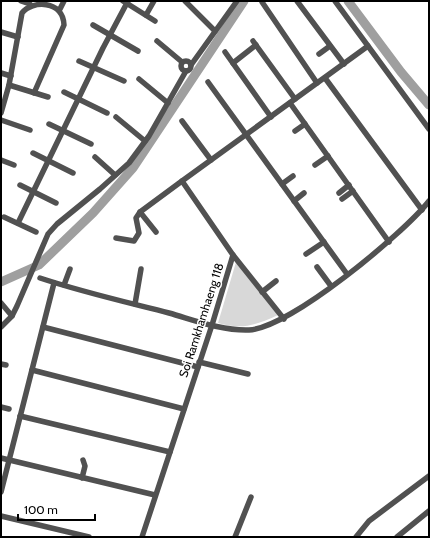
<svg xmlns="http://www.w3.org/2000/svg" width="430" height="538" font-family="Cabin,sans-serif">
  <style>
    .green { fill: #d8d8d8 }
    .lines { fill: none; stroke-linecap: round; stroke-linejoin: round }
    .river { stroke: #9f9f9f; stroke-width: 9 }
    .minor { stroke: #515151; stroke-width: 5.5 }
    .labels { text-anchor: middle; dominant-baseline: central; stroke-width: 3; stroke-linejoin: round; paint-order: stroke }
    .street-label { font-size: 12px; fill: #000; stroke: #fff }
  </style>
  <rect width="100%" height="100%" fill="#fff"/>
  <!-- green -->
  <path class="green" d="M236 262 278 315C256 325 242 330 218 323Z"/>
  <g class="lines">
    <!-- river -->
    <g class="river">
      <polyline points="348,1 401,72 429,105"/>
      <polyline points="1,282 39,265 93,213 133,168 244,1"/>
    </g>
    <!-- minor -->
    <g class="minor">
      <polyline points="21,1 30,4"/>
      <polyline points="123,1 155,21"/>
      <polyline points="185,1 215,31"/>
      <polyline points="297,1 344,64"/>
      <polyline points="335,1 429,129"/>
      <polyline points="262,2 317,83"/>
      <polyline points="60,9 64,1"/>
      <polyline points="146,15 154,1"/>
      <polyline points="93,25 138,51"/>
      <polyline points="1,32 18,37"/>
      <polyline points="157,41 182,62"/>
      <polyline points="253,41 295,99"/>
      <polyline points="225,52 271,117"/>
      <polyline points="319,54 330,46"/>
      <circle cx="186" cy="66" r="5"/>
      <polyline points="79,61 124,81"/>
      <polyline points="233,63 256,45"/>
      <polyline points="191,65 237,1"/>
      <polyline points="1,73 11,76"/>
      <polyline points="325,78 422,210"/>
      <polyline points="139,79 168,103"/>
      <polyline points="208,82 347,274"/>
      <polyline points="9,85 48,97"/>
      <polyline points="64,92 107,113"/>
      <polyline points="290,103 389,242"/>
      <path d="M1 113 9 85 22 13C32 0 63 0 64 25L34 93"/>
      <polyline points="116,117 145,141"/>
      <polyline points="1,120 30,130"/>
      <polyline points="182,121 211,160"/>
      <polyline points="49,124 91,144"/>
      <polyline points="295,131 305,124"/>
      <polyline points="33,153 73,173"/>
      <polyline points="95,157 115,175"/>
      <polyline points="1,160 14,165"/>
      <polyline points="315,165 328,156"/>
      <polyline points="282,184 293,176"/>
      <polyline points="20,185 56,203"/>
      <polyline points="339,193 349,185"/>
      <polyline points="342,199 353,191"/>
      <polyline points="294,201 304,193"/>
      <polyline points="140,212 156,232"/>
      <polyline points="4,217 36,232"/>
      <polyline points="18,223 103,48 128,1"/>
      <polyline points="116,238 134,241 139,233 136,218 140,212 182,181"/>
      <polyline points="306,254 324,242"/>
      <polyline points="233,255 284,319"/>
      <polyline points="317,267 331,286"/>
      <path d="M40 278C82 292 126 302 169 313 194 320 222 331 249 330 290 328 403 234 429 201"/>
      <polyline points="64,285 70,269"/>
      <polyline points="262,292 276,281"/>
      <polyline points="1,303 12,316"/>
      <polyline points="135,304 141,269"/>
      <polyline points="1,327 12,316 17,306 48,234 57,224 100,189 129,163 149,136 186,71"/>
      <polyline points="43,327 198,367"/>
      <polyline points="199,362 248,374"/>
      <polyline points="1,364 6,365"/>
      <polyline points="32,370 184,409"/>
      <polyline points="1,407 9,409"/>
      <polyline points="20,416 170,452"/>
      <polyline points="1,458 155,495"/>
      <polyline points="82,478 85,466 83,460"/>
      <polyline points="1,492 54,283"/>
      <polyline points="1,516 89,537"/>
      <polyline points="142,537 212,325 233,255 182,181 368,46"/>
      <polyline points="235,537 251,497"/>
      <polyline points="356,537 369,521 429,476"/>
      <polyline points="397,537 429,511"/>
    </g>
  </g>
  <g class="labels">
    <!-- street labels -->
    <g class="street-label">
      <text transform="translate(201 320) rotate(-72)">Soi Ramkhamhaeng 118</text>
    </g>
  </g>
  <!-- border -->
  <rect width="430" height="538" fill="none" stroke="#000000" stroke-width="4"/>
  <!-- scale -->
  <path d="M18 514v6h77v-6" fill="none" stroke="#000000" stroke-width="2"/>
  <text x="24" y="514" font-size="12" fill="#000000" stroke="#ffffff" stroke-width="3" paint-order="stroke">100 m</text>
</svg>
